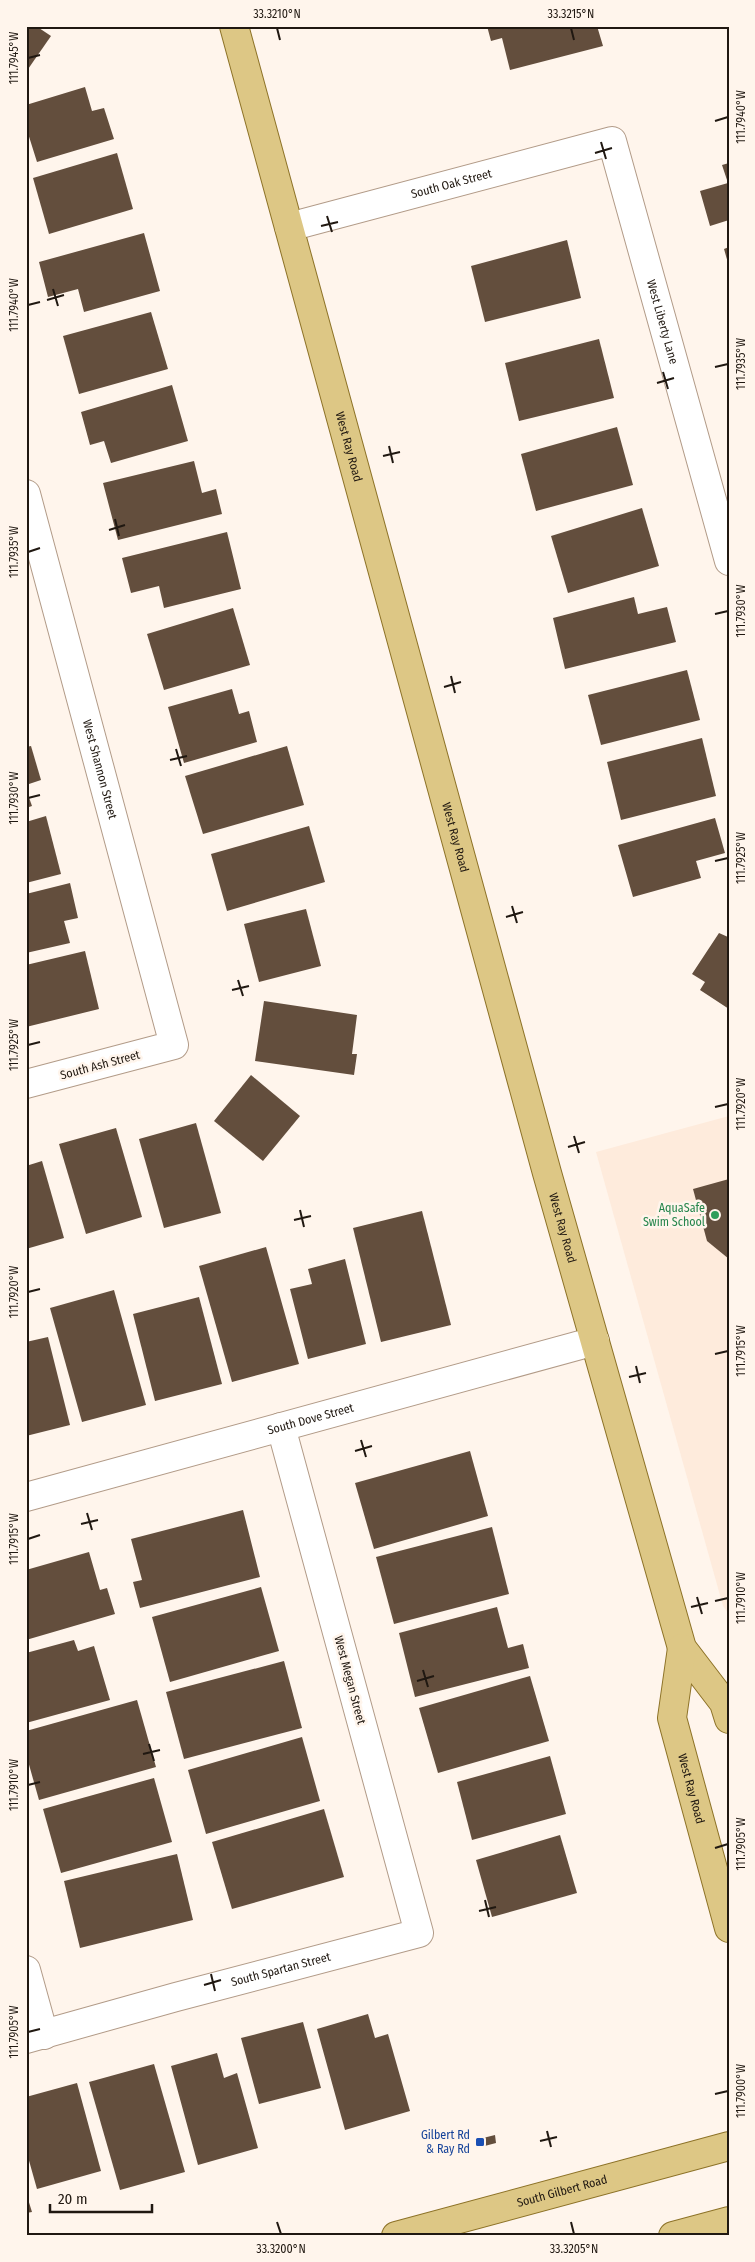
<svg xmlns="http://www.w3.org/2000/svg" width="755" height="2262" font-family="'Fira Sans Condensed',sans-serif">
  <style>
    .built { fill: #feebdc }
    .building { fill: #634e3d }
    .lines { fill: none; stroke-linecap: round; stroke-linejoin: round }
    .minor-casing { stroke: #b29b88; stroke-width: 30 }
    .major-casing { stroke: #8d7227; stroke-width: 30 }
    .minor { stroke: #fff; stroke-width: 28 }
    .major { stroke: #ddc785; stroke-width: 28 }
    .ticks { fill: none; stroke: #201811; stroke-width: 2 }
    .leisure-dot { fill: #2e9e5b; stroke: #fff5ec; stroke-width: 2 }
    .transit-dot { fill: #1a4fb4; stroke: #fff5ec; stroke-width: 2 }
    .labels { text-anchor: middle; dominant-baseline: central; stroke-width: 5; stroke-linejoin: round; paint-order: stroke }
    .street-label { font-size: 12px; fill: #201811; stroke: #fff5ec }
    .leisure-label { font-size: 12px; fill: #27864d; stroke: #fff5ec; text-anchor: end }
    .transit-label { font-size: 12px; fill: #164399; stroke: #fff5ec; text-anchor: end }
    .neatline { fill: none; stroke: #201811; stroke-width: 2 }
    .ticks-label { font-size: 12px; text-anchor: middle; fill: #201811 }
  </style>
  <rect width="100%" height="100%" fill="#fff5ec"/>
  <!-- built -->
  <polygon class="built" points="729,1116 729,1614 723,1606 596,1152"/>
  <!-- building -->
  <g class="building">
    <polygon points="26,26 36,26 51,36 26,72"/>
    <polygon points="487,26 597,26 603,46 510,70 502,38 491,41"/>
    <polygon points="85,87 92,111 104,108 114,139 37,162 26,127 26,105"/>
    <polygon points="117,153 133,209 49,234 33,178"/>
    <polygon points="729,163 729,220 710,226 700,191 728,183 722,165"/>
    <polygon points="144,233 160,291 84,312 78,289 48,297 39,262"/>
    <polygon points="567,240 581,298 485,322 471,266"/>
    <polygon points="729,247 729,263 728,263 724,249"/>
    <polygon points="151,312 168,369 79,394 63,336"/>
    <polygon points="599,339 614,398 519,421 505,363"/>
    <polygon points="172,385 188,441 111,463 104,441 90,445 81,412"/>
    <polygon points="617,427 633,485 536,511 521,454"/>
    <polygon points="194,461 202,493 216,489 222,514 118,540 103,483"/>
    <polygon points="642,508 659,566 568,593 551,536"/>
    <polygon points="227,532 241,589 164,608 159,586 131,593 122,558"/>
    <polygon points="634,597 638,614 667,607 676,642 565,669 553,618"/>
    <polygon points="233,608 250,665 164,690 147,634"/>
    <polygon points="687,670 700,720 601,745 588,695"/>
    <polygon points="232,689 239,714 249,711 257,742 184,763 168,707"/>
    <polygon points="702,738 716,796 621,820 607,762"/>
    <polygon points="31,746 41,780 26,785 26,747"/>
    <polygon points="287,746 304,805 203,834 185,776"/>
    <polygon points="26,789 32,806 26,808"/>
    <polygon points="46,816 61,874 26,883 26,822"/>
    <polygon points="715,818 725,853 696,861 701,878 633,897 618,845"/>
    <polygon points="309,826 325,882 227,911 211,854"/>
    <polygon points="70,883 78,918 64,921 70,943 26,953 26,894"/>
    <polygon points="306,909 321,966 259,982 244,924"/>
    <polygon points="719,933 728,937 729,936 729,1009 700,990 705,982 692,974"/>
    <polygon points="85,951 99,1009 26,1027 26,965"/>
    <polygon points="264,1001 357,1015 352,1054 357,1054 354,1075 255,1061"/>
    <polygon points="251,1075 300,1116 263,1161 214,1121"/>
    <polygon points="196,1123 221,1213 164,1228 139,1139"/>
    <polygon points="116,1128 142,1217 86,1234 59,1144"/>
    <polygon points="42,1161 64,1238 26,1249 26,1166"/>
    <polygon points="729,1179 729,1259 707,1241 693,1189"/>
    <polygon points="422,1211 451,1325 381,1342 353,1228"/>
    <polygon points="266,1247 299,1364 232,1382 199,1266"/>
    <polygon points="345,1259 366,1344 308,1359 290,1289 312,1284 308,1269"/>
    <polygon points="114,1290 146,1405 82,1422 50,1308"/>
    <polygon points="199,1297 222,1384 155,1401 133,1314"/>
    <polygon points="48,1337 70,1425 26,1436 26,1342"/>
    <polygon points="470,1451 488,1516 374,1549 355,1483"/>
    <polygon points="243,1510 260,1577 140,1608 133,1582 142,1580 131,1539"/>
    <polygon points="492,1527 509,1594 394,1624 376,1557"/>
    <polygon points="89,1552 100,1590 107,1588 115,1614 26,1640 26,1570"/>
    <polygon points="261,1587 279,1651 170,1682 152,1617"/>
    <polygon points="497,1607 508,1648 523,1644 529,1668 415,1697 399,1633"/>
    <polygon points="74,1640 78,1651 94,1646 110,1700 26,1723 26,1653"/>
    <polygon points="284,1661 302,1728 184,1759 166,1692"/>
    <polygon points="530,1676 549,1741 438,1773 419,1708"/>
    <polygon points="137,1700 156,1767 39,1800 26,1754 26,1731"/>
    <polygon points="302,1737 320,1801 206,1834 188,1770"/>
    <polygon points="550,1756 566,1814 472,1840 457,1782"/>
    <polygon points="154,1778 172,1842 61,1873 43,1809"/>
    <polygon points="324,1809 344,1877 232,1909 212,1842"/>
    <polygon points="560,1835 577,1893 492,1917 476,1860"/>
    <polygon points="177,1854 193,1920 80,1948 64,1881"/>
    <polygon points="368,2014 375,2038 388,2034 410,2111 345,2130 317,2029"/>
    <polygon points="303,2022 321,2088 259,2104 241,2038"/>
    <polygon points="217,2053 224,2078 237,2073 258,2148 198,2165 171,2066"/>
    <polygon points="154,2064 185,2172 120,2190 89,2082"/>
    <polygon points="77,2083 101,2171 37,2189 26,2150 26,2097"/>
    <polygon points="495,2135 496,2143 477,2148 475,2140"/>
    <polygon points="26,2193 32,2212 26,2213"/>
  </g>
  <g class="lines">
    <defs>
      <g id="minor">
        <path id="s1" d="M289 227 612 141 729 561"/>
        <path id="s2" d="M26 494 174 1045 26 1084"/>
        <path id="s3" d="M26 1497 595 1341"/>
        <polyline points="26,1970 44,2035"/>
        <path id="s4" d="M26 2039 176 1997 419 1933 281 1427"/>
      </g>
      <g id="major">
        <path id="s5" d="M234 26 547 1173 682 1648 724 1703 729 1719"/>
        <path id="s6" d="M682 1648 672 1718 729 1928"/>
        <path id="s7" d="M396 2236 729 2146"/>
        <polyline points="673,2236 729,2221"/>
      </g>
    </defs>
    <!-- minor casing -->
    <use href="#minor" class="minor-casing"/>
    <!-- major casing -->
    <use href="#major" class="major-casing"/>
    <!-- minor -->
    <use href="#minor" class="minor"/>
    <!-- major -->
    <use href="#major" class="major"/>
  </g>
  <!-- ticks -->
  <path class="ticks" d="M277 28 280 40M571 28 574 40M28 58 40 55M715 121 728 117M601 142 606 159M595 153 612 148M327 216 332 232M321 226 338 222M53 289 58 306M47 300 64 295M28 305 40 302M715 367 728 364M663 372 668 389M657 383 674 378M389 446 393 463M383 456 400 452M115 519 119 536M109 530 125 525M28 552 40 548M715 614 728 611M451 676 455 693M444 687 461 682M176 749 181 766M170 760 187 756M28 798 40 795M715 861 728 858M512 906 517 923M506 917 523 912M238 980 243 996M232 990 249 986M28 1045 40 1042M715 1107 728 1104M574 1136 579 1153M568 1147 585 1142M300 1210 304 1227M294 1220 311 1216M28 1292 40 1289M715 1354 728 1351M636 1366 640 1383M629 1377 646 1373M361 1440 366 1457M355 1451 372 1446M87 1513 92 1530M81 1524 98 1520M28 1539 40 1535M697 1597 702 1614M715 1601 728 1598M691 1607 708 1603M423 1670 428 1687M417 1681 434 1676M149 1744 154 1761M143 1754 160 1750M28 1785 40 1782M715 1848 728 1844M485 1900 489 1917M479 1911 496 1907M211 1974 215 1991M204 1985 221 1980M28 2032 40 2029M715 2094 728 2091M547 2131 551 2147M540 2141 557 2137M277 2222 281 2234M571 2222 574 2234"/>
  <!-- markers -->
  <circle class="leisure-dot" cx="715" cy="1215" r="5"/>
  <rect class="transit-dot" x="475" y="2137" width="10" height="10" rx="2.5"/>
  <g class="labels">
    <!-- street labels -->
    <g class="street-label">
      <text stroke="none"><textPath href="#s1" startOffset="168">South Oak Street</textPath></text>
      <text stroke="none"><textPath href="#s1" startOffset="522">West Liberty Lane</textPath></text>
      <text stroke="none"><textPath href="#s5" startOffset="436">West Ray Road</textPath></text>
      <text stroke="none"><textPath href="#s2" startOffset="285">West Shannon Street</textPath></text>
      <text stroke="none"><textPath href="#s5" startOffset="841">West Ray Road</textPath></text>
      <text transform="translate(100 1065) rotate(-15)">South Ash Street</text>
      <text stroke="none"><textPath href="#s5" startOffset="1246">West Ray Road</textPath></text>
      <text stroke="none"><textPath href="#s3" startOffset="295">South Dove Street</textPath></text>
      <text transform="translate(350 1680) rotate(75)">West Megan Street</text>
      <text stroke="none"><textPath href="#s6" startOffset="144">West Ray Road</textPath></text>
      <text stroke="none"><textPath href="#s4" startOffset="264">South Spartan Street</textPath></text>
      <text stroke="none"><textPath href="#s7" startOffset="172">South Gilbert Road</textPath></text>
    </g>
    <!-- leisure labels -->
    <g class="leisure-label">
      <text x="705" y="1208">AquaSafe<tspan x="705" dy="14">Swim School</tspan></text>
    </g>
    <!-- transit labels -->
    <g class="transit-label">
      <text x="470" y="2135">Gilbert Rd<tspan x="470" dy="14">&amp; Ray Rd</tspan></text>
    </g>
  </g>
  <!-- border -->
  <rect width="755" height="2262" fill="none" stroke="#fff5ec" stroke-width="55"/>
  <!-- scale -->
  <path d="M50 2204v8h102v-8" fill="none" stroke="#201811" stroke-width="2.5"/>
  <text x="58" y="2204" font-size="15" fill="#201811" stroke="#fff5ec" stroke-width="4" paint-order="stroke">20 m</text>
  <rect x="28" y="28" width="700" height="2206" class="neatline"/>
  <g class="ticks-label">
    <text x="277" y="18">33.3210°N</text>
    <text x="571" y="18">33.3215°N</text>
    <text transform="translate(14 58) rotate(-90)" y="4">111.7945°W</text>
    <text transform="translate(741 117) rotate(-90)" y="4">111.7940°W</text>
    <text transform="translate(14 305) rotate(-90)" y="4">111.7940°W</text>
    <text transform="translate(741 364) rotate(-90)" y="4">111.7935°W</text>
    <text transform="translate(14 552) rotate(-90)" y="4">111.7935°W</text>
    <text transform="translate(741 611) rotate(-90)" y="4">111.7930°W</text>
    <text transform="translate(14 798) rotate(-90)" y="4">111.7930°W</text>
    <text transform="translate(741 858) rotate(-90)" y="4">111.7925°W</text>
    <text transform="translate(14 1045) rotate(-90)" y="4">111.7925°W</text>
    <text transform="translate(741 1104) rotate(-90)" y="4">111.7920°W</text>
    <text transform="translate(14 1292) rotate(-90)" y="4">111.7920°W</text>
    <text transform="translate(741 1351) rotate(-90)" y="4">111.7915°W</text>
    <text transform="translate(14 1539) rotate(-90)" y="4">111.7915°W</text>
    <text transform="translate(741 1598) rotate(-90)" y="4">111.7910°W</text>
    <text transform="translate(14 1785) rotate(-90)" y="4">111.7910°W</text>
    <text transform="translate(741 1844) rotate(-90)" y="4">111.7905°W</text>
    <text transform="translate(14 2032) rotate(-90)" y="4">111.7905°W</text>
    <text transform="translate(741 2091) rotate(-90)" y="4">111.7900°W</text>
    <text x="281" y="2253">33.3200°N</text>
    <text x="574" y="2253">33.3205°N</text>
  </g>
</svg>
